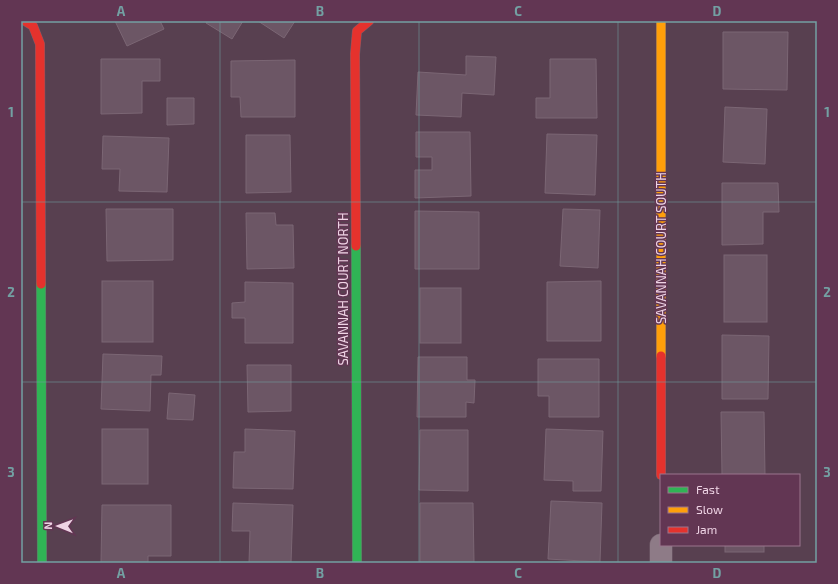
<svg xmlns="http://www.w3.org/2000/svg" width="838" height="584" font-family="'Exo 2',sans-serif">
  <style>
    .building { fill: #6c5665; stroke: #7b6674 }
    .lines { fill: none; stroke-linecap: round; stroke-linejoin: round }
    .street-casing { stroke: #75606e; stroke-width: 23 }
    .fast-casing { stroke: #75606e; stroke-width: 10 }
    .slow-casing { stroke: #75606e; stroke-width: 10 }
    .jam-casing { stroke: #75606e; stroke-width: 10 }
    .street { stroke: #8e7b87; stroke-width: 22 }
    .fast { stroke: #30b455; stroke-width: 9 }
    .slow { stroke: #ff9f0a; stroke-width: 9 }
    .jam { stroke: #e5322d; stroke-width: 9 }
    .grid { fill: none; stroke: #73a0a3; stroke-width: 1; stroke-opacity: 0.55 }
    .labels { text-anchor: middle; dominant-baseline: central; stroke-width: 3; stroke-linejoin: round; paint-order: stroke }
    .street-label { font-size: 13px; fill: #eed3e4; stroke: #623653 }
    .neatline { fill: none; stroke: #73a0a3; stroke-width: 1.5 }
    .grid-label { font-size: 13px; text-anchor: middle; font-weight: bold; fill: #73a0a3 }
  </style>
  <rect width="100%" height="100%" fill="#584050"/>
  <!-- building -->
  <g class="building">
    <polygon points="115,21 160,21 164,29 127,46"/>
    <polygon points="207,21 243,21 232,39 206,23"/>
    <polygon points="258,21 295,21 284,38"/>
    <polygon points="723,32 788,32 787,90 723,89"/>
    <polygon points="466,56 496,57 494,95 462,93 461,117 416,115 418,72 466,75"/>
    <polygon points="101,59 160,59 160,81 142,81 142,113 101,114"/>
    <polygon points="550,59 596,59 597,118 536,118 536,98 550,98"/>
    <polygon points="295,60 295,117 241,117 240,97 231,97 231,61"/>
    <polygon points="167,98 194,98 194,124 167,125"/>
    <polygon points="725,107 767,109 765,164 723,162"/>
    <polygon points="416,132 470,132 471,196 415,198 415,170 432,170 432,157 416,157"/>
    <polygon points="547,134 597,135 595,195 545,193"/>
    <polygon points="246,135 290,135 291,192 246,193"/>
    <polygon points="103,136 169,138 167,192 119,191 120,169 102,169"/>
    <polygon points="722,183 778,183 779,212 763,212 763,244 722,245"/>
    <polygon points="106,209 173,209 173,260 107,261"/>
    <polygon points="563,209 600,210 598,268 560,266"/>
    <polygon points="415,211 479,212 479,269 415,269"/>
    <polygon points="246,213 275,213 276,225 293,225 294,268 247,269"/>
    <rect x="724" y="255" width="43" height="67"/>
    <rect x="102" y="281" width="51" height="61"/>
    <polygon points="601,281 601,341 547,341 547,282"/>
    <polygon points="245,282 293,283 293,343 245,343 245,318 232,318 232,303 245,302"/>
    <rect x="420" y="288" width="41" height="55"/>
    <polygon points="722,335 769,336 768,399 722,399"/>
    <polygon points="103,354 162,356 161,375 151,375 150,411 101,409"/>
    <polygon points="418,357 467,357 467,380 475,380 474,403 466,402 466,417 417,417"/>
    <polygon points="538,359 599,359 599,417 549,417 549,396 538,396"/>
    <polygon points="247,365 291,365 291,411 248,412"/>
    <polygon points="169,393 195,395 193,420 167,419"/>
    <polygon points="721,412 764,412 765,475 722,475"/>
    <rect x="102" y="429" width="46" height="55"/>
    <polygon points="245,429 295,431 293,489 233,488 234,452 245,452"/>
    <polygon points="546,429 603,431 601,491 573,491 573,481 544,480"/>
    <polygon points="420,430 468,430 468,491 419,490"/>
    <polygon points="551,501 602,503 600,562 548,559"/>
    <polygon points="233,503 293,505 291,563 249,563 250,531 232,531"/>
    <polygon points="420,503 473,503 474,563 420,563"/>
    <polygon points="102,505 171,505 171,556 148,556 148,563 101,563"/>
    <rect x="725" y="545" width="39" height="7"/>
  </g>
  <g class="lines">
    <defs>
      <polyline id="street" points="661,563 661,545"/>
      <g id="fast">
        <polyline points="356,246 357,563"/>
        <polyline points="41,284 42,563"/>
      </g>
      <polyline id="slow" points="661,21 661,356"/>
      <g id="jam">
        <polyline points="25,21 33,26 40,44 41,284"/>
        <polyline points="356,246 355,54 357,31 369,21"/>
        <polyline points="661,356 661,475"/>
      </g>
    </defs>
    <!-- street casing -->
    <use href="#street" class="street-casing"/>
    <!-- fast casing -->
    <use href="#fast" class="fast-casing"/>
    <!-- slow casing -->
    <use href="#slow" class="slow-casing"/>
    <!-- jam casing -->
    <use href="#jam" class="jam-casing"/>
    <!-- street -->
    <use href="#street" class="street"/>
    <!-- fast -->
    <use href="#fast" class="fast"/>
    <!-- slow -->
    <use href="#slow" class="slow"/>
    <!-- jam -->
    <use href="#jam" class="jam"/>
  </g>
  <!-- grid -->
  <path class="grid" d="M220 21V563M419 21V563M618 21V563M21 202H817M21 382H817"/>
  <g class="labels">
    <!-- street labels -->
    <g class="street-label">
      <text transform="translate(661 248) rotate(-90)">SAVANNAH COURT SOUTH</text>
      <text transform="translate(343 289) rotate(-90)">SAVANNAH COURT NORTH</text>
    </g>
  </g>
  <!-- border -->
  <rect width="838" height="584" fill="none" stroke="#623653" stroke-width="44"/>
  <!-- legend -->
  <rect x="660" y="474" width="140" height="72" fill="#623653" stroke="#9a758d"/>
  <rect x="668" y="487" width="20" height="6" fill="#30b455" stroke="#9a758d"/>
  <text x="696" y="494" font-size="12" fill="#eed3e4">Fast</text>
  <rect x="668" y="507" width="20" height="6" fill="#ff9f0a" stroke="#9a758d"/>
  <text x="696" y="514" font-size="12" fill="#eed3e4">Slow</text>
  <rect x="668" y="527" width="20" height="6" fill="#e5322d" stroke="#9a758d"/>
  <text x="696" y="534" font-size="12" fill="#eed3e4">Jam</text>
  <!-- north arrow -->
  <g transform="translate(58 526) rotate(271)" stroke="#623653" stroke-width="3" paint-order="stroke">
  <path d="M0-3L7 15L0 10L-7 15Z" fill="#eed3e4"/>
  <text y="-6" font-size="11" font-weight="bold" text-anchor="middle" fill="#eed3e4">N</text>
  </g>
  <rect x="22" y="22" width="794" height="540" class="neatline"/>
  <g class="grid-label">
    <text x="121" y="16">A</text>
    <text x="320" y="16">B</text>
    <text x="518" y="16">C</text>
    <text x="717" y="16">D</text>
    <text x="11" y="117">1</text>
    <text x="827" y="117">1</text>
    <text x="11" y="297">2</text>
    <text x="827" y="297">2</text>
    <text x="11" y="477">3</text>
    <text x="827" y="477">3</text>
    <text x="121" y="578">A</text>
    <text x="320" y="578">B</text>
    <text x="518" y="578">C</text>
    <text x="717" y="578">D</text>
  </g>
</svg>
